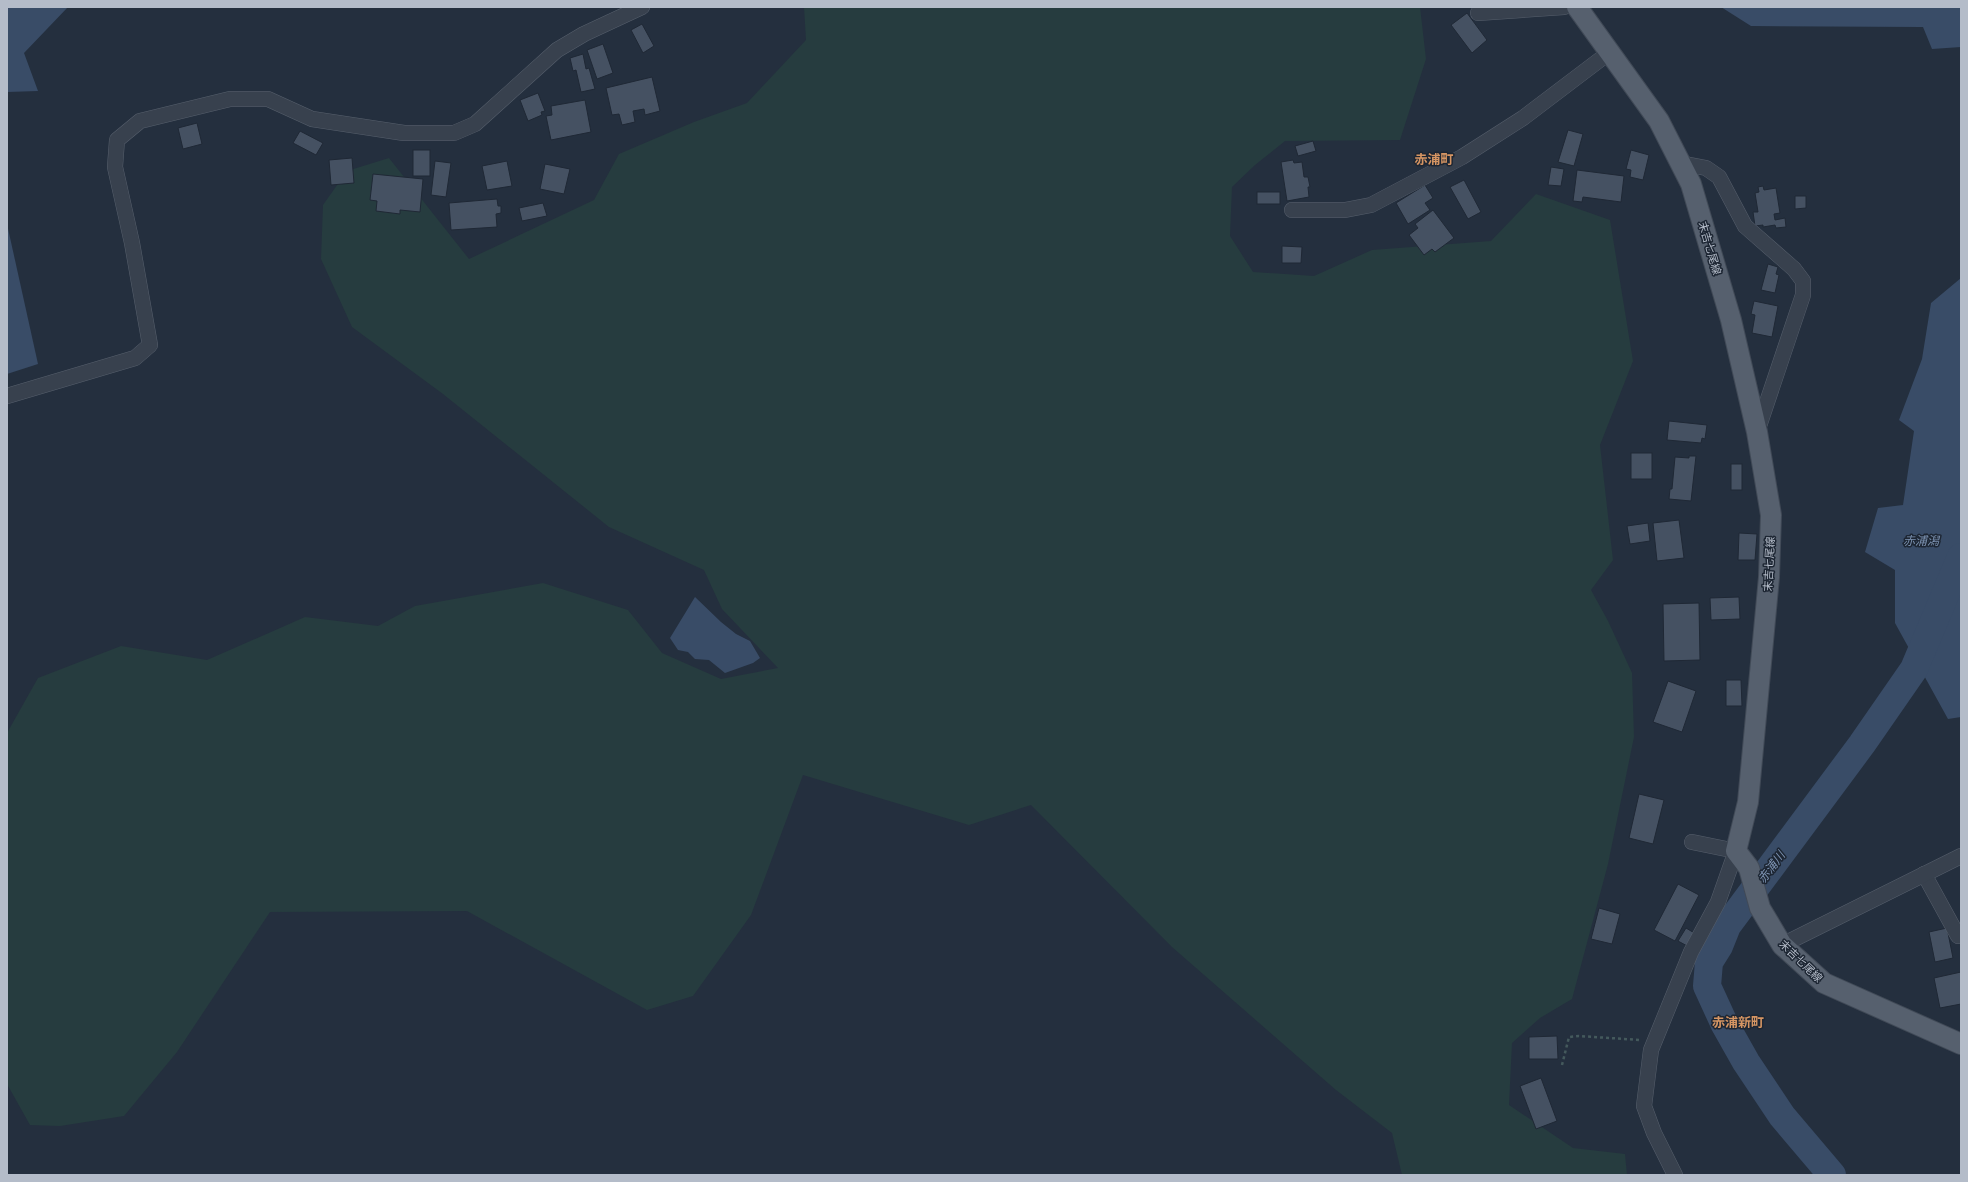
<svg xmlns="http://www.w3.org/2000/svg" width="1968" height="1182" font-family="Quicksand,'Noto Sans JP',sans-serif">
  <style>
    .green { fill: #263c3f }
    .water { fill: #394c67 }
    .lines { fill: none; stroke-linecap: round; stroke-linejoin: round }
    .river { stroke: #394c67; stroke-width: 28 }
    .building { fill: #455162; stroke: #1f2835 }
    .minor-casing { stroke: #565f6c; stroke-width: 16 }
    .major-casing { stroke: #414a57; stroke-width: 22 }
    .path { stroke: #44595c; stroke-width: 2.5; stroke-dasharray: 3 3; stroke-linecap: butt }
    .minor { stroke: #38414e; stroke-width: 15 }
    .major { stroke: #56606e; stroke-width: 20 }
    .labels { text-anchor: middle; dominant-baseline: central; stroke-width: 3; stroke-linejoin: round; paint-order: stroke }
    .street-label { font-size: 11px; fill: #b4bcc9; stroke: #1d2633 }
    .water-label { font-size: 12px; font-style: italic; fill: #7c92b1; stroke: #1d2633 }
    .quarter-label { font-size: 13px; font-weight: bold; fill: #d59563; stroke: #1d2633 }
  </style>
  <rect width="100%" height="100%" fill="#242f3e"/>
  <!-- green -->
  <polygon class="green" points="804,7 1420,7 1426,59 1400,140 1285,141 1255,165 1232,187 1230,236 1253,272 1314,276 1372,250 1491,241 1536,194 1610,220 1633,361 1600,445 1613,560 1591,590 1608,621 1632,673 1634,737 1608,864 1572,999 1540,1018 1512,1043 1509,1105 1573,1148 1625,1154 1627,1175 1402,1175 1392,1133 1336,1090 1172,947 1031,805 969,825 803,775 751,915 693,996 647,1010 467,911 270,912 177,1052 124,1116 60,1126 30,1125 7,1084 7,733 38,678 121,646 207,660 305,617 378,626 415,606 543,583 628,610 662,653 721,679 778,668 722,609 704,570 609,527 443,394 352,327 321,259 323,205 347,171 389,158 469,259 594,200 619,154 694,122 747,103 806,40"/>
  <!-- water -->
  <g class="water">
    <polygon points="7,7 68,7 24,53 38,91 7,92"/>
    <polygon points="1721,7 1961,7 1961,47 1932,49 1923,27 1751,26"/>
    <polygon points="7,224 38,364 7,374"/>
    <polygon points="1961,278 1961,717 1948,719 1895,623 1895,570 1865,552 1878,508 1903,505 1914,431 1899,420 1922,359 1931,303"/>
    <polygon points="695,597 721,622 736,634 750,641 760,658 753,663 725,673 709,660 695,659 688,652 678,650 670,638"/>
  </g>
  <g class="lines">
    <!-- river -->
    <polyline class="river" points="1832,1175 1782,1116 1746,1062 1724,1023 1707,986 1709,962 1719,946 1727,926 1862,744 1914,669 1961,557"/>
  </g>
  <!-- building -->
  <g class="building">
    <polygon points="1467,13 1487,40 1472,53 1451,25"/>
    <polygon points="642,24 654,46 643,53 631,30"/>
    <polygon points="603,44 613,73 597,79 587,50"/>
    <polygon points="583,54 586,69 589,68 595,89 581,92 576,70 573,71 570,58"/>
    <polygon points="652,77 660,111 645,115 644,109 633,111 635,122 622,125 619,114 612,115 606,88"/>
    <polygon points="538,93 545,111 541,112 542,115 528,121 520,100"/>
    <polygon points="585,100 591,132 551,140 546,116 552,115 551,106"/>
    <polygon points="197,123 202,144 183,149 178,128"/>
    <polygon points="1568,130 1583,134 1574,166 1558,162"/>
    <polygon points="300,131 323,143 316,155 293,143"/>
    <polygon points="1313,141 1316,151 1298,156 1295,146"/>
    <rect x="413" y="150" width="17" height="26"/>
    <polygon points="1631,150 1649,155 1643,180 1630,177 1631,170 1626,169"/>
    <polygon points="352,158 354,183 331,185 329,160"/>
    <polygon points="1293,160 1294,163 1302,162 1304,177 1308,177 1310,187 1308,187 1309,197 1287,201 1281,162"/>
    <polygon points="435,161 451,163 446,197 431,195"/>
    <polygon points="507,161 512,186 487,190 482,166"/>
    <polygon points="545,164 570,169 564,194 540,189"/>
    <polygon points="1551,167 1564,169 1561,186 1548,185"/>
    <polygon points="1577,170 1624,176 1621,202 1583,197 1582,202 1573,201"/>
    <polygon points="373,174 423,179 420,212 400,210 400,214 376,211 377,201 370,200"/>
    <polygon points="1464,180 1481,212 1468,219 1450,187"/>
    <polygon points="1425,185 1433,198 1425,203 1430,210 1408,224 1396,203"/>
    <polygon points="1763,186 1764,190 1776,188 1780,213 1774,214 1775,220 1785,218 1786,227 1776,228 1775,225 1763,227 1763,225 1755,226 1753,212 1758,212 1755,193 1759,192 1758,187"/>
    <rect x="1257" y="192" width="23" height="12"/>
    <polygon points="1795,196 1806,196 1806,208 1795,209"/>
    <polygon points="497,199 498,206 501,206 501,213 496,214 497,227 451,230 449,203"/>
    <polygon points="543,203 547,216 522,221 519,208"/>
    <polygon points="1433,210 1454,238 1435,252 1432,249 1424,255 1409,235 1418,228 1415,224"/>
    <polygon points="1282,246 1302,247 1301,263 1282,263"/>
    <polygon points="1768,264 1778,267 1776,274 1779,275 1775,293 1761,290"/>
    <polygon points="1754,301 1778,306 1772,337 1752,333 1755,315 1751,314"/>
    <polygon points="1669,421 1707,425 1705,439 1702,438 1701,443 1667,440"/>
    <rect x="1631" y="453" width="21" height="26"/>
    <polygon points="1689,456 1696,456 1691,501 1669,499 1670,489 1672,489 1675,457 1689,458"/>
    <rect x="1731" y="464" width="11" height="26"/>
    <polygon points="1679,520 1684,558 1657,561 1653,523"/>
    <polygon points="1648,523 1650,541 1630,544 1627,526"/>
    <polygon points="1739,533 1757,534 1755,560 1738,560"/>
    <polygon points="1739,597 1740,619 1711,620 1710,598"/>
    <polygon points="1699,603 1700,660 1664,661 1663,604"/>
    <polygon points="1726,680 1741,680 1742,706 1726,706"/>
    <polygon points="1668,681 1696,691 1682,732 1653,722"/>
    <polygon points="1639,794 1664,800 1653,844 1629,838"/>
    <polygon points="1678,884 1699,895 1675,941 1654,930"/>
    <polygon points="1599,908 1620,914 1612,944 1591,939"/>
    <polygon points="1686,928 1696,934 1689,947 1678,941"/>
    <polygon points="1947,928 1953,958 1935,962 1929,932"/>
    <polygon points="1961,972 1961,1004 1940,1008 1934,978"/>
    <polygon points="1557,1036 1558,1059 1529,1059 1529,1037"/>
    <polygon points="1541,1078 1557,1121 1536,1129 1520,1086"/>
  </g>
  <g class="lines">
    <defs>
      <g id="minor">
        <polyline points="1478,13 1564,7"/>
        <polyline points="1680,163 1706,168 1719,177 1745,226 1794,269 1803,281 1803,295 1757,432"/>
        <polyline points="1292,210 1345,210 1371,205 1462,157 1523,118 1610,52"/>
        <polyline points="7,396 135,358 150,345 132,243 115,167 117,140 140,121 230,99 268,99 312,119 404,133 454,133 475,124 557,50 584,34 642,7"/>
        <polyline points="1924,874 1958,936"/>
        <polyline points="1782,945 1961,856"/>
        <polyline points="1675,1175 1654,1133 1644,1106 1651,1050 1691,952 1718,902 1736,851 1692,842"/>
      </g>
      <polyline id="major" points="1577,7 1659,121 1691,184 1731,320 1757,432 1771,515 1769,577 1748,802 1736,851 1749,868 1760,908 1782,945 1824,983 1961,1044"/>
    </defs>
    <!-- minor casing -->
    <use href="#minor" class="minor-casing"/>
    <!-- major casing -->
    <use href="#major" class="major-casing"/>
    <!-- path -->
    <polyline class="path" points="1562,1065 1569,1037 1579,1036 1640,1040"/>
    <!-- minor -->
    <use href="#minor" class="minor"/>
    <!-- major -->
    <use href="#major" class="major"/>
  </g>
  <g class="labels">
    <!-- street labels -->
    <g class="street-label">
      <text transform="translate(1710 248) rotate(74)">末吉七尾線</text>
      <text transform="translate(1769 564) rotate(-87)">末吉七尾線</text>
      <text transform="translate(1801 961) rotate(44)">末吉七尾線</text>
    </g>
    <!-- water labels -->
    <g class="water-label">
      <text x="1921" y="540">赤浦潟</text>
      <text transform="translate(1771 867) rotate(-53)">赤浦川</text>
    </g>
    <!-- quarter labels -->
    <g class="quarter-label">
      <text x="1434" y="159">赤浦町</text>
      <text x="1738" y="1022">赤浦新町</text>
    </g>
  </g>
  <!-- border -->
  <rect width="1968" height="1182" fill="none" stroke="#b4bcc9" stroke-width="16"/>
</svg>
